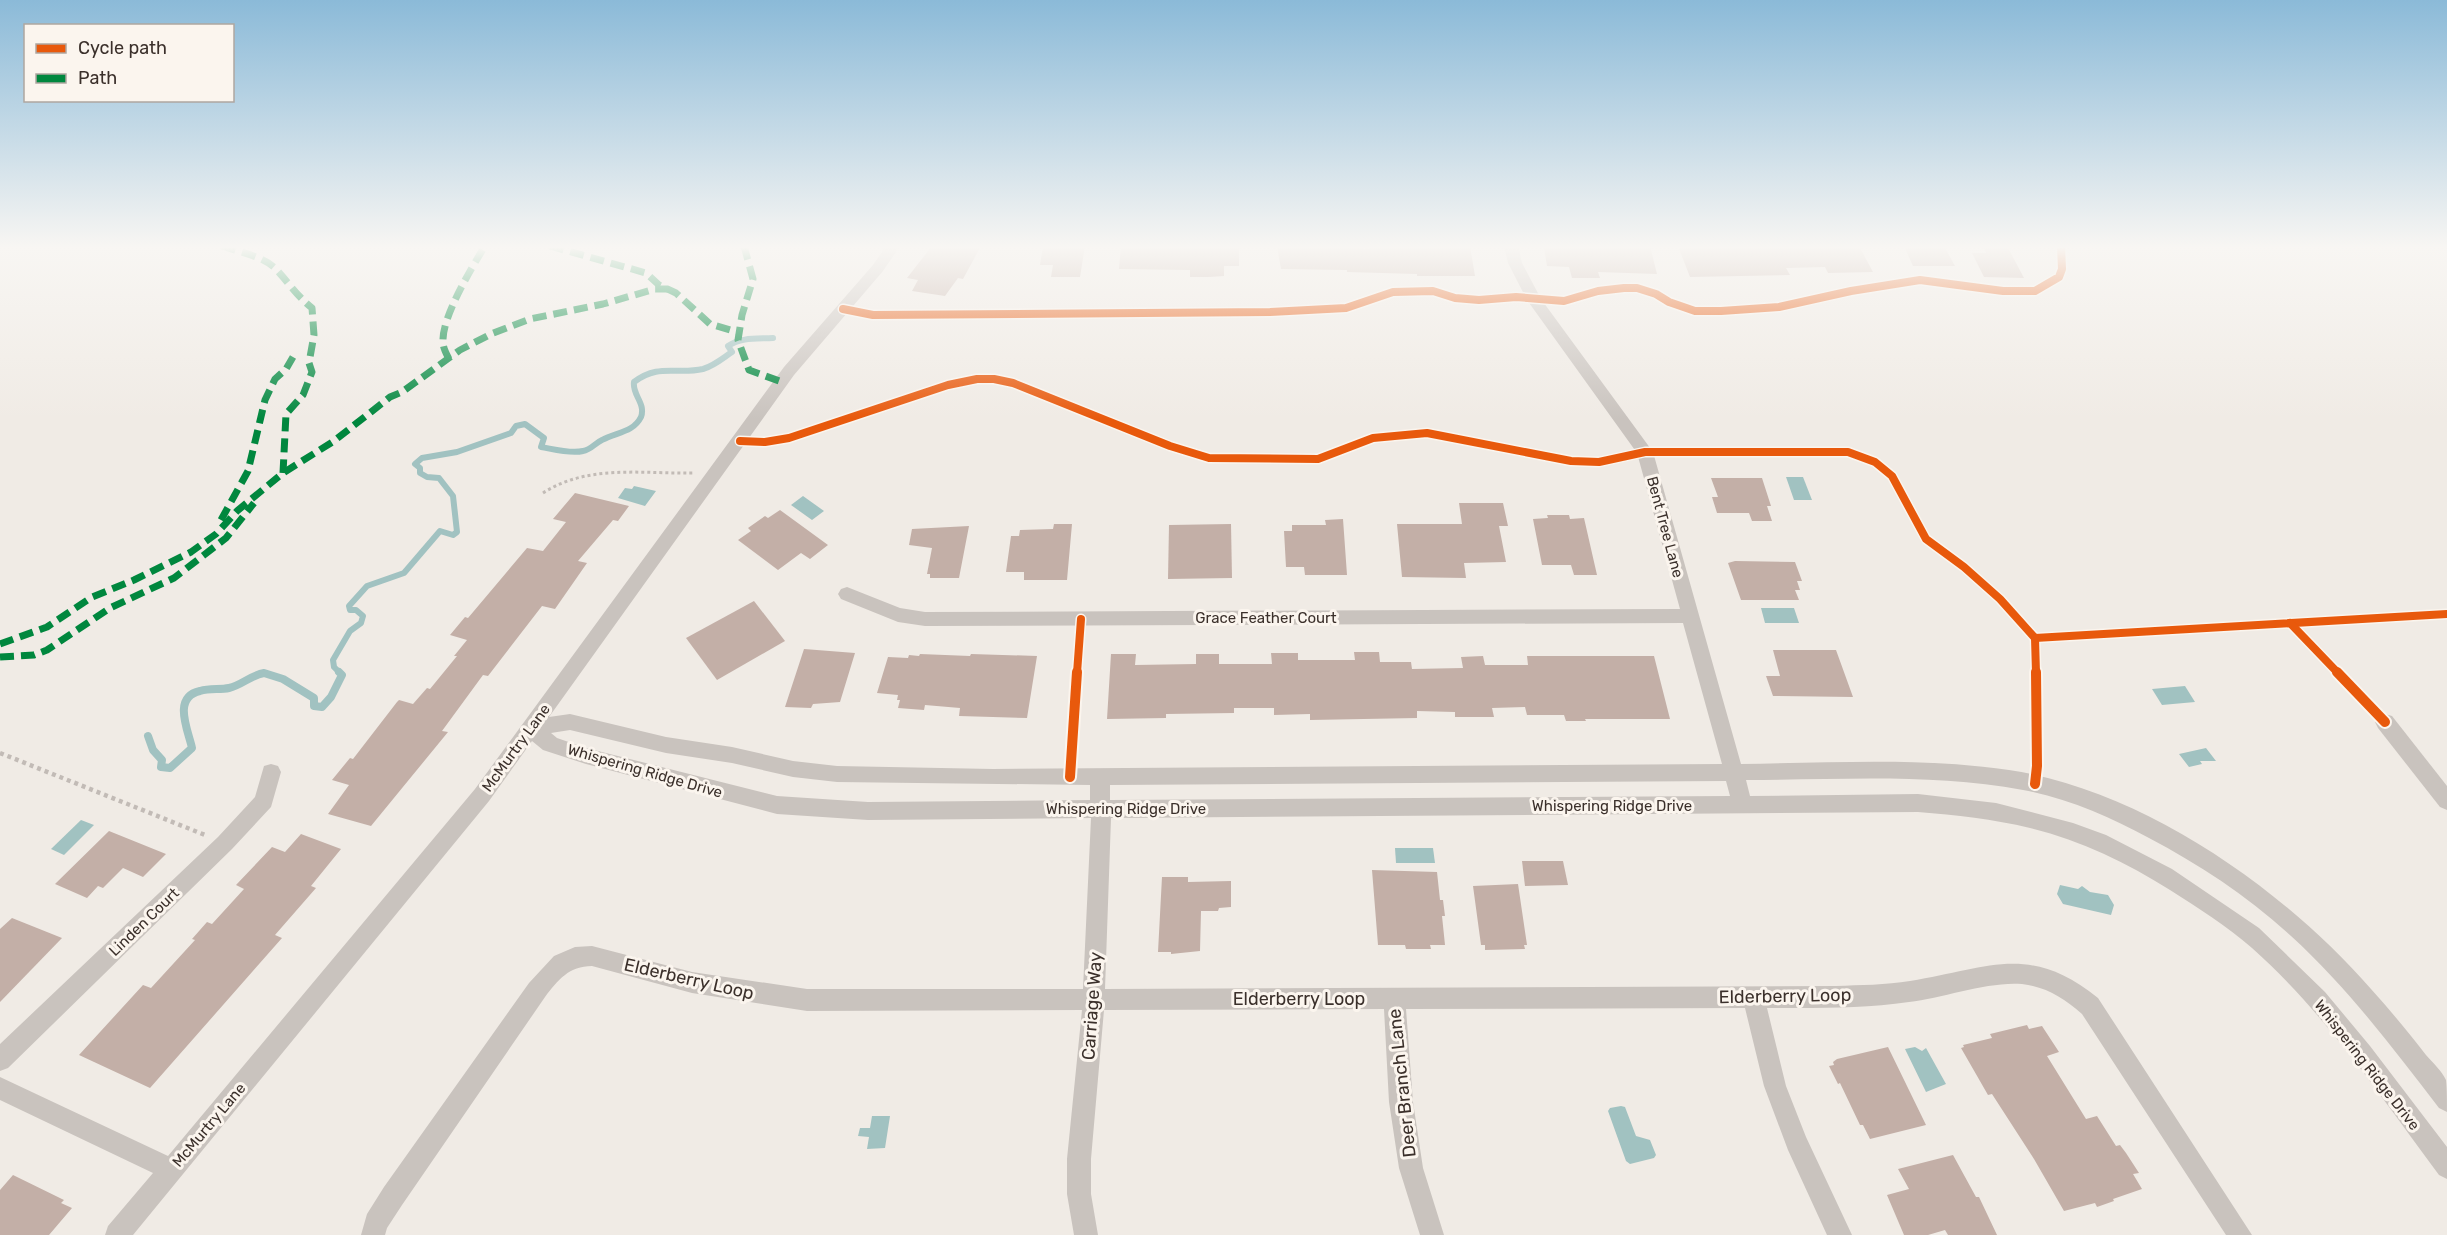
<svg xmlns="http://www.w3.org/2000/svg" width="2447" height="1235" font-family="Rubik,sans-serif">
  <style>
    .water { fill: #a1c2c1 }
    .lines { fill: none; stroke-linecap: round; stroke-linejoin: round }
    .stream-far1 { stroke: #a1c2c1; stroke-width: 6 }
    .stream { stroke: #a1c2c1; stroke-width: 8 }
    .building { fill: #c3afa7 }
    .path-far1 { stroke: #c2bbb6; stroke-width: 3; stroke-dasharray: 3 3; stroke-linecap: butt }
    .path { stroke: #c2bbb6; stroke-width: 4.5; stroke-dasharray: 4 4; stroke-linecap: butt }
    .street { fill: #c9c3be; fill-rule: evenodd }
    .quiet { stroke: #00873e; stroke-width: 7; stroke-dasharray: 14 7; stroke-linecap: butt }
    .cycleway-far1-casing { stroke: #fbf5ee; stroke-width: 11 }
    .cycleway-casing { stroke: #fbf5ee; stroke-width: 14 }
    .cycleway-far1 { stroke: #e8590c; stroke-width: 8 }
    .cycleway { stroke: #e8590c; stroke-width: 10 }
    .labels { text-anchor: middle; dominant-baseline: central; stroke-width: 6; stroke-linejoin: round; paint-order: stroke }
    .street-label { font-size: 15px; fill: #3b302b; stroke: #fbf5ee }
    .near-street-label { font-size: 18px; fill: #3b302b; stroke: #fbf5ee }
  </style>
  <rect width="100%" height="100%" fill="#f0ebe5"/>
  <!-- water -->
  <g class="water">
    <polygon points="1786,477 1803,477 1812,500 1794,500"/>
    <polygon points="634,486 656,491 645,506 618,498 625,488 632,489"/>
    <polygon points="803,496 824,511 812,520 791,505"/>
    <polygon points="1761,608 1794,608 1799,623 1765,623"/>
    <polygon points="2185,686 2195,702 2162,705 2152,689"/>
    <polygon points="2206,748 2216,761 2200,761 2202,764 2189,767 2179,754"/>
    <polygon points="81,820 94,825 64,855 51,849"/>
    <polygon points="1395,848 1433,848 1435,863 1396,863"/>
    <polygon points="2060,885 2078,889 2082,886 2090,892 2108,895 2114,905 2111,915 2063,904 2057,894"/>
    <polygon points="1915,1047 1922,1051 1926,1048 1946,1084 1926,1092 1905,1049"/>
    <polygon points="1621,1106 1625,1107 1636,1136 1650,1140 1656,1155 1654,1158 1630,1164 1626,1161 1608,1111 1610,1108"/>
    <polygon points="872,1116 890,1116 885,1148 867,1149 869,1137 858,1136 860,1128 870,1128"/>
  </g>
  <g class="lines">
    <!-- stream-far1 -->
    <g class="stream-far1">
      <polyline points="262,673 265,673"/>
      <path d="M340 673 334 667 333 660 350 631 361 623 363 616 356 610H350L349 606 367 586 404 573 440 531 453 535 457 532 453 496 439 478 427 477 420 473V468L415 464 422 458 457 452 511 433 516 426 525 424 544 438 541 447C553 449 570 454 583 451 591 450 595 443 602 440 616 432 633 433 641 417 646 403 632 395 634 382 659 363 676 375 703 369 714 366 723 358 732 352L728 346C741 337 758 339 773 338"/>
    </g>
    <!-- stream -->
    <path class="stream" d="M148 736 153 750 162 760 161 767 170 768 192 748C188 730 172 697 200 691 210 688 220 690 229 688 242 685 251 675 264 673L283 679 314 698V706L322 707 331 697 342 675 339 672"/>
  </g>
  <!-- building -->
  <g class="building">
    <polygon points="932,246 981,246 963,279 958,278 945,296 912,291 918,280 907,278"/>
    <polygon points="1043,246 1085,246 1080,277 1051,277 1053,265 1040,265"/>
    <polygon points="1121,246 1239,246 1239,266 1224,266 1224,276 1209,277 1190,277 1190,270 1119,269"/>
    <polygon points="1277,246 1370,249 1370,246 1470,246 1475,276 1417,276 1417,274 1347,272 1347,270 1281,269"/>
    <polygon points="1577,246 1650,246 1657,274 1598,272 1600,278 1572,278 1569,267 1547,266 1544,248 1577,248"/>
    <polygon points="1678,246 1859,246 1873,272 1828,273 1825,267 1786,268 1790,275 1690,277"/>
    <polygon points="1904,246 1944,246 1955,266 1913,266"/>
    <polygon points="1983,246 2007,246 2024,278 1984,277 1972,253 1986,253"/>
    <polygon points="1711,478 1762,478 1771,506 1767,506 1772,521 1752,521 1749,513 1717,513 1712,497 1718,497"/>
    <polygon points="575,493 629,506 618,521 613,520 578,561 587,563 555,609 542,606 488,676 483,675 442,731 448,732 371,826 328,814 349,785 332,780 350,758 353,759 397,702 399,700 413,704 427,688 430,689 457,656 454,656 467,640 450,635 465,617 468,618 527,548 543,551 566,522 553,519"/>
    <polygon points="1459,503 1503,503 1508,526 1499,526 1506,562 1464,563 1466,578 1402,577 1397,524 1462,524"/>
    <polygon points="780,510 828,545 810,559 801,553 778,570 738,540 751,531 748,528 765,516 768,518"/>
    <polygon points="1547,515 1569,515 1570,519 1584,518 1597,575 1574,575 1571,565 1542,565 1533,519 1548,518"/>
    <polygon points="1343,519 1347,575 1305,575 1304,567 1286,567 1284,531 1292,531 1292,525 1326,525 1325,520"/>
    <polygon points="1054,524 1072,524 1067,580 1024,580 1024,572 1006,572 1011,536 1019,536 1020,530 1053,529"/>
    <polygon points="1231,524 1232,578 1168,579 1169,525"/>
    <polygon points="969,526 959,578 930,578 930,574 927,574 932,548 909,545 912,529"/>
    <polygon points="1735,561 1795,562 1802,581 1797,581 1800,590 1795,590 1799,600 1741,600 1728,563"/>
    <polygon points="754,601 785,641 717,680 686,638"/>
    <polygon points="804,649 855,653 840,702 813,704 811,708 785,707"/>
    <polygon points="1773,650 1836,650 1853,697 1773,696 1766,676 1780,676"/>
    <polygon points="1354,652 1379,652 1380,662 1411,662 1412,669 1463,668 1461,657 1483,656 1485,665 1528,665 1527,656 1654,656 1670,719 1585,719 1586,721 1566,721 1564,715 1527,715 1525,707 1492,708 1494,717 1455,717 1455,712 1417,711 1417,718 1310,720 1310,714 1274,715 1274,708 1234,708 1234,713 1166,714 1166,718 1107,719 1111,654 1136,654 1135,665 1196,664 1196,654 1219,654 1219,664 1272,664 1271,653 1298,653 1298,660 1355,660"/>
    <polygon points="920,654 970,656 971,654 1037,656 1027,718 959,716 960,708 925,705 924,710 898,708 900,700 897,700 898,695 877,693 888,657 908,658 909,655 919,656"/>
    <polygon points="109,831 166,854 143,877 123,868 103,888 98,886 87,898 55,884"/>
    <polygon points="301,834 341,849 311,886 316,888 275,935 282,938 150,1088 79,1055 143,985 151,988 195,940 192,939 207,922 212,924 244,889 236,885 272,847 285,852"/>
    <polygon points="1522,861 1563,861 1568,885 1525,886"/>
    <polygon points="1372,870 1437,872 1440,900 1443,900 1445,916 1442,916 1445,945 1430,945 1431,949 1406,949 1405,945 1378,945"/>
    <polygon points="1162,877 1188,877 1188,882 1231,881 1231,907 1219,908 1218,911 1201,911 1200,951 1171,954 1171,952 1158,952"/>
    <polygon points="1518,884 1527,945 1524,945 1525,949 1485,950 1485,945 1481,945 1473,886"/>
    <polygon points="12,918 62,938 0,1002 0,929"/>
    <polygon points="2027,1025 2029,1029 2042,1026 2059,1052 2047,1056 2086,1119 2097,1116 2116,1146 2120,1145 2126,1153 2139,1173 2133,1174 2142,1189 2113,1199 2114,1201 2097,1207 2095,1203 2064,1211 2034,1159 1992,1094 1988,1095 1961,1048 1964,1047 1963,1045 1992,1038 1990,1034"/>
    <polygon points="1888,1047 1926,1125 1870,1139 1863,1125 1860,1125 1840,1083 1838,1084 1829,1066 1834,1065 1833,1062 1837,1059"/>
    <polygon points="1953,1155 1976,1197 1979,1197 1997,1235 1948,1235 1945,1230 1928,1235 1904,1235 1887,1195 1909,1189 1898,1169"/>
    <polygon points="13,1175 64,1200 61,1203 72,1208 49,1235 0,1235 0,1190"/>
  </g>
  <g class="lines">
    <!-- path-far1 -->
    <path class="path-far1" d="M543 493C588 464 642 474 693 473"/>
    <!-- path -->
    <polyline class="path" points="0,753 205,835"/>
    <!-- street -->
    <g class="street">
      <path d="M886 246H900L883 271 794 375 549 717 570 714 666 737 732 747 793 761 837 766 993 769 1722 764 1683 623 925 626 898 622 841 599 838 594 841 589 847 587 900 608 925 612 1680 609 1637 453 1527 300 1508 263 1504 246H1518L1522 263 1541 299 1653 452 1741 764C1830 763 1921 757 2009 770 2143 790 2284 889 2371 989 2390 1010 2409 1033 2426 1055 2433 1063 2442 1071 2446 1080 2447 1088 2447 1103 2447 1112L2439 1108C2393 1048 2347 987 2291 936 2249 897 2200 865 2149 838 2110 817 2067 798 2023 790 1932 773 1837 780 1746 780L1750 796 1918 794 1996 803 2073 823 2106 835 2172 869 2259 928 2325 992 2370 1046 2447 1147V1179L2439 1175C2381 1097 2325 1013 2252 948 2227 926 2198 908 2170 890 2127 863 2080 840 2030 828 1993 819 1956 815 1918 812L1111 818 1105 989 1836 986C1860 985 1886 985 1910 981 1987 969 2029 942 2098 998L2252 1235H2226L2082 1014C2064 998 2046 987 2022 984 1989 981 1943 998 1909 1002 1862 1009 1814 1008 1767 1008L1786 1086 1806 1137 1852 1235H1827L1788 1150 1764 1086 1745 1008 1406 1009 1413 1102 1423 1168 1444 1235H1420L1399 1168 1389 1102 1384 1009 1104 1010 1091 1159V1194L1098 1235H1074L1067 1194V1159L1082 1010 807 1011 692 993 592 966C569 966 558 980 545 997L402 1205 387 1228 385 1235H361L367 1214 384 1187 529 983 554 956 575 947 592 946 692 972 807 989H1083L1091 818 868 820 777 814 586 764 543 750 532 741 489 801 133 1235H105L108 1226 153 1173 0 1100V1077L168 1156 475 789 784 367 873 265ZM570 730 666 753 732 763 793 777 837 782 1090 785V800L868 802 777 796 586 748 557 738 551 733ZM1726 781 1730 796 1110 800V785Z"/>
      <polygon points="2385,714 2392,716 2447,786 2447,810 2440,807 2378,728 2375,722 2378,716"/>
      <polygon points="271,764 278,766 281,772 271,807 232,849 8,1068 0,1071 0,1044 218,837 255,797 264,766"/>
    </g>
    <!-- quiet -->
    <g class="quiet">
      <path d="M222 246C239 252 263 256 276 269 288 282 297 296 312 308L314 335 309 363 312 372 303 395 286 414 283 473"/>
      <polyline points="550,246 646,273 659,285 676,293 710,324 740,333"/>
      <polyline points="744,246 753,279 742,315 738,340 749,370 782,382"/>
      <path d="M449 359C446 353 443 348 443 341 442 317 472 267 485 246"/>
      <polyline points="221,520 248,471 265,400 275,379 286,369 293,357"/>
      <polyline points="0,644 47,627 92,597 134,580 191,552 216,534 237,511 283,473 334,441 390,397 402,392 460,350 491,334 530,319 603,304 655,289 668,289"/>
      <polyline points="0,657 34,655 47,650 110,608 174,578 226,538 254,503"/>
    </g>
    <defs>
      <g id="cycleway-far1">
        <polyline points="843,309 873,315 1270,312 1346,308 1393,292 1433,291 1455,298 1479,300 1516,297 1564,301 1598,291 1624,288 1637,288 1656,294 1669,302 1695,311 1721,311 1779,307 1851,291 1920,280 2003,291 2035,291 2059,277 2062,269 2061,246"/>
        <polyline points="740,441 765,442 789,438 948,385 977,379 994,379 1013,383 1170,446 1209,458 1318,459 1373,438 1427,433 1571,461 1599,462 1645,452 1848,452 1875,462 1892,476 1926,539 1964,567 2000,599 2035,638 2447,614"/>
        <polyline points="2290,623 2338,673"/>
        <polyline points="2035,638 2036,673"/>
        <polyline points="1077,673 1081,619"/>
      </g>
      <g id="cycleway">
        <polyline points="2337,672 2385,722"/>
        <polyline points="1070,777 1077,672"/>
        <polyline points="2035,784 2037,766 2036,672"/>
      </g>
    </defs>
    <!-- cycleway-far1 casing -->
    <use href="#cycleway-far1" class="cycleway-far1-casing"/>
    <!-- cycleway casing -->
    <use href="#cycleway" class="cycleway-casing"/>
    <!-- cycleway-far1 -->
    <use href="#cycleway-far1" class="cycleway-far1"/>
    <!-- cycleway -->
    <use href="#cycleway" class="cycleway"/>
  </g>
  <!-- sky -->
  <linearGradient id="sky" x2="0" y2="1"><stop stop-color="#8bbad8"/><stop offset="0.59" stop-color="#f8f6f3"/><stop offset="1" stop-color="#f8f6f3" stop-opacity="0"/></linearGradient>
  <rect width="2447" height="419" fill="url(#sky)"/>
  <g class="labels">
    <!-- street labels -->
    <g class="street-label">
      <text transform="translate(1665 527) rotate(75)">Bent Tree Lane</text>
      <text x="1266" y="618">Grace Feather Court</text>
      <text transform="translate(516 748) rotate(-54)">McMurtry Lane</text>
      <text transform="translate(645 771) rotate(16)">Whispering Ridge Drive</text>
      <text x="1612" y="806">Whispering Ridge Drive</text>
      <text x="1126" y="809">Whispering Ridge Drive</text>
      <text transform="translate(144 922) rotate(-44)">Linden Court</text>
      <text transform="translate(2367 1065) rotate(52)">Whispering Ridge Drive</text>
      <text transform="translate(209 1125) rotate(-50)">McMurtry Lane</text>
    </g>
    <!-- near-street labels -->
    <g class="near-street-label">
      <text transform="translate(689 979) rotate(13)">Elderberry Loop</text>
      <text transform="translate(1785 996) rotate(-1)">Elderberry Loop</text>
      <text x="1299" y="999">Elderberry Loop</text>
      <text transform="translate(1092 1006) rotate(-86)">Carriage Way</text>
      <text transform="translate(1402 1083) rotate(-96)">Deer Branch Lane</text>
    </g>
  </g>
  <!-- legend -->
  <rect x="24" y="24" width="210" height="78" fill="#fbf5ee" stroke="#aea6a0" stroke-width="1.5"/>
  <rect x="36" y="44" width="30" height="9" fill="#e8590c" stroke="#aea6a0" stroke-width="1.5"/>
  <text x="78" y="54" font-size="18" fill="#3b302b">Cycle path</text>
  <rect x="36" y="74" width="30" height="9" fill="#00873e" stroke="#aea6a0" stroke-width="1.5"/>
  <text x="78" y="84" font-size="18" fill="#3b302b">Path</text>
</svg>
